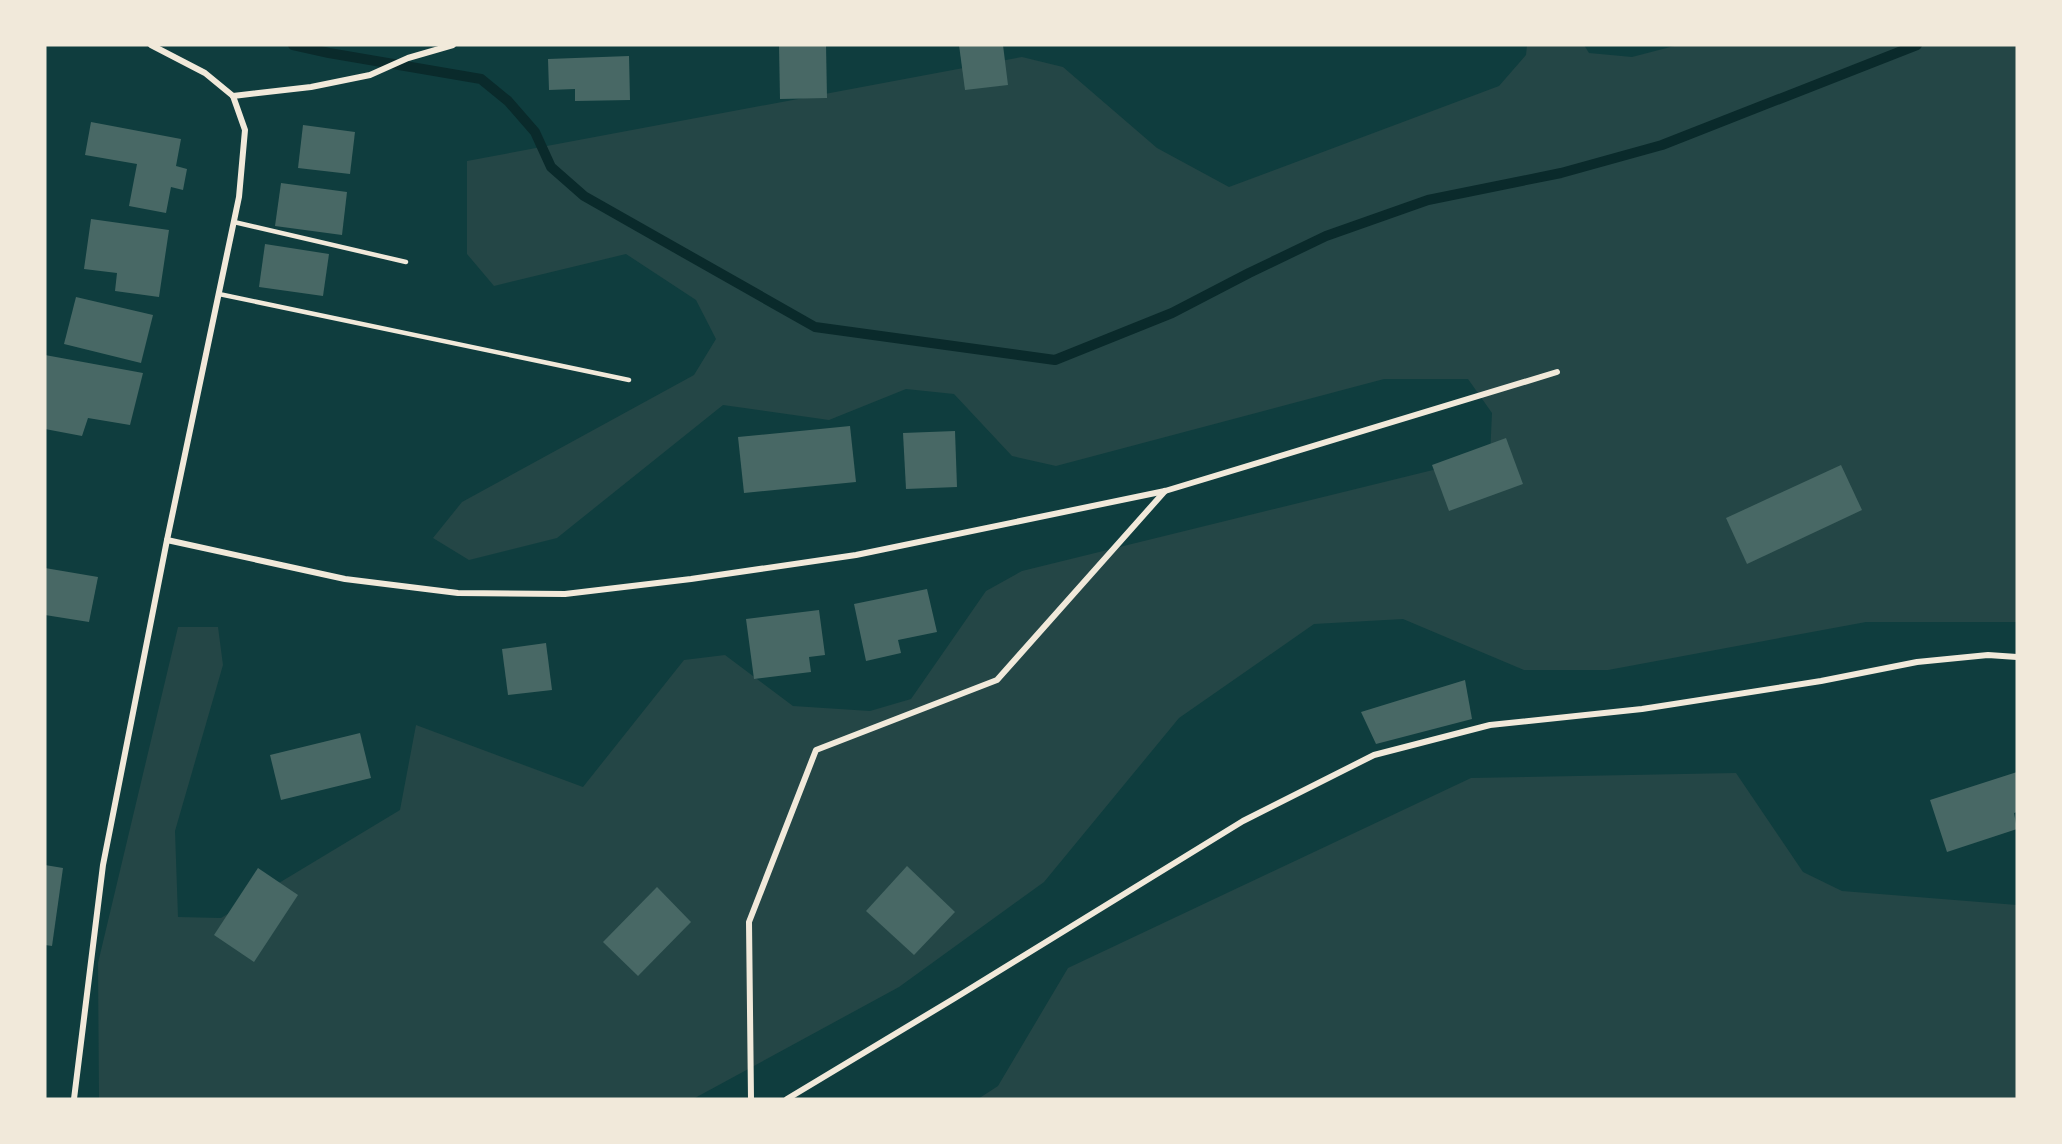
<svg xmlns="http://www.w3.org/2000/svg" width="2062" height="1144" font-family="'Asap Condensed',sans-serif">
  <style>
    .green { fill: #244646 }
    .lines { fill: none; stroke-linecap: round; stroke-linejoin: round }
    .stream { stroke: #0a2a2b; stroke-width: 10 }
    .building { fill: #486865 }
    .service { stroke: #f1e9da; stroke-width: 4.5 }
    .minor { stroke: #f1e9da; stroke-width: 6 }
  </style>
  <rect width="100%" height="100%" fill="#0f3d3e"/>
  <!-- green -->
  <g class="green">
    <polygon points="1527,45 1584,45 1589,53 1632,57 1678,45 2017,45 2017,622 1866,622 1608,670 1524,670 1403,619 1314,624 1179,718 1044,882 899,987 693,1099 99,1099 98,963 178,627 218,627 223,665 175,831 178,917 221,918 400,810 416,725 583,787 684,660 725,655 793,706 870,711 911,699 986,591 1022,571 1490,456 1492,413 1468,379 1384,379 1056,466 1012,456 954,394 906,389 829,420 723,405 557,538 469,560 433,538 462,502 694,375 716,339 696,300 626,254 494,286 467,254 467,161 1022,57 1063,67 1157,148 1229,187 1499,86 1526,55"/>
    <polygon points="1736,773 1803,872 1842,891 2017,905 2017,1099 978,1099 998,1086 1068,968 1471,778"/>
  </g>
  <g class="lines">
    <!-- stream -->
    <polyline class="stream" points="293,45 329,53 481,79 508,101 535,132 551,167 584,196 815,327 1055,360 1172,313 1249,273 1326,236 1428,200 1561,173 1662,145 1917,45"/>
  </g>
  <!-- building -->
  <g class="building">
    <polygon points="779,45 826,45 827,98 780,99"/>
    <polygon points="959,45 1003,45 1008,85 965,90"/>
    <polygon points="629,56 630,100 575,101 575,89 549,90 548,59"/>
    <polygon points="91,122 181,139 176,166 187,169 183,190 171,187 166,213 129,206 137,164 85,155"/>
    <polygon points="303,125 355,132 350,174 298,168"/>
    <polygon points="281,183 347,192 342,235 275,226"/>
    <polygon points="91,219 169,230 159,297 115,291 117,273 84,269"/>
    <polygon points="265,244 329,254 323,296 259,287"/>
    <polygon points="76,297 153,315 141,363 64,344"/>
    <polygon points="45,355 143,373 130,425 88,418 82,436 45,429"/>
    <polygon points="850,426 856,482 744,493 738,437"/>
    <polygon points="955,431 957,487 906,489 903,433"/>
    <polygon points="1506,438 1523,484 1449,511 1432,465"/>
    <polygon points="1841,465 1862,510 1747,564 1726,518"/>
    <polygon points="45,568 98,577 89,622 45,615"/>
    <polygon points="927,589 937,632 898,640 901,653 866,661 854,604"/>
    <polygon points="819,610 825,655 809,657 811,672 754,679 746,619"/>
    <polygon points="546,643 552,690 508,695 502,649"/>
    <polygon points="1465,680 1472,719 1376,744 1361,712"/>
    <polygon points="360,733 371,778 281,800 270,755"/>
    <polygon points="2017,772 2017,812 2014,813 2017,829 1947,852 1930,800"/>
    <polygon points="45,865 63,868 52,946 45,945"/>
    <polygon points="907,866 955,912 914,955 866,911"/>
    <polygon points="258,868 298,895 254,962 214,935"/>
    <polygon points="657,887 691,922 638,976 603,942"/>
  </g>
  <g class="lines">
    <!-- service -->
    <g class="service">
      <polyline points="234,222 406,262"/>
      <polyline points="219,294 629,380"/>
    </g>
    <!-- minor -->
    <g class="minor">
      <polyline points="151,45 205,73 233,96"/>
      <polyline points="233,96 311,87 370,75 408,58 453,45"/>
      <polyline points="167,540 345,579 458,593 565,594 691,579 856,555 1165,491 1557,372"/>
      <polyline points="74,1099 103,865 167,540 239,197 245,130 233,96"/>
      <polyline points="751,1099 749,922 816,750 997,680 1165,491"/>
      <polyline points="787,1099 955,998 1243,821 1374,755 1490,725 1642,709 1821,681 1917,662 1988,655 2017,657"/>
    </g>
  </g>
  <!-- border -->
  <rect width="2062" height="1144" fill="none" stroke="#f1e9da" stroke-width="93"/>
</svg>
